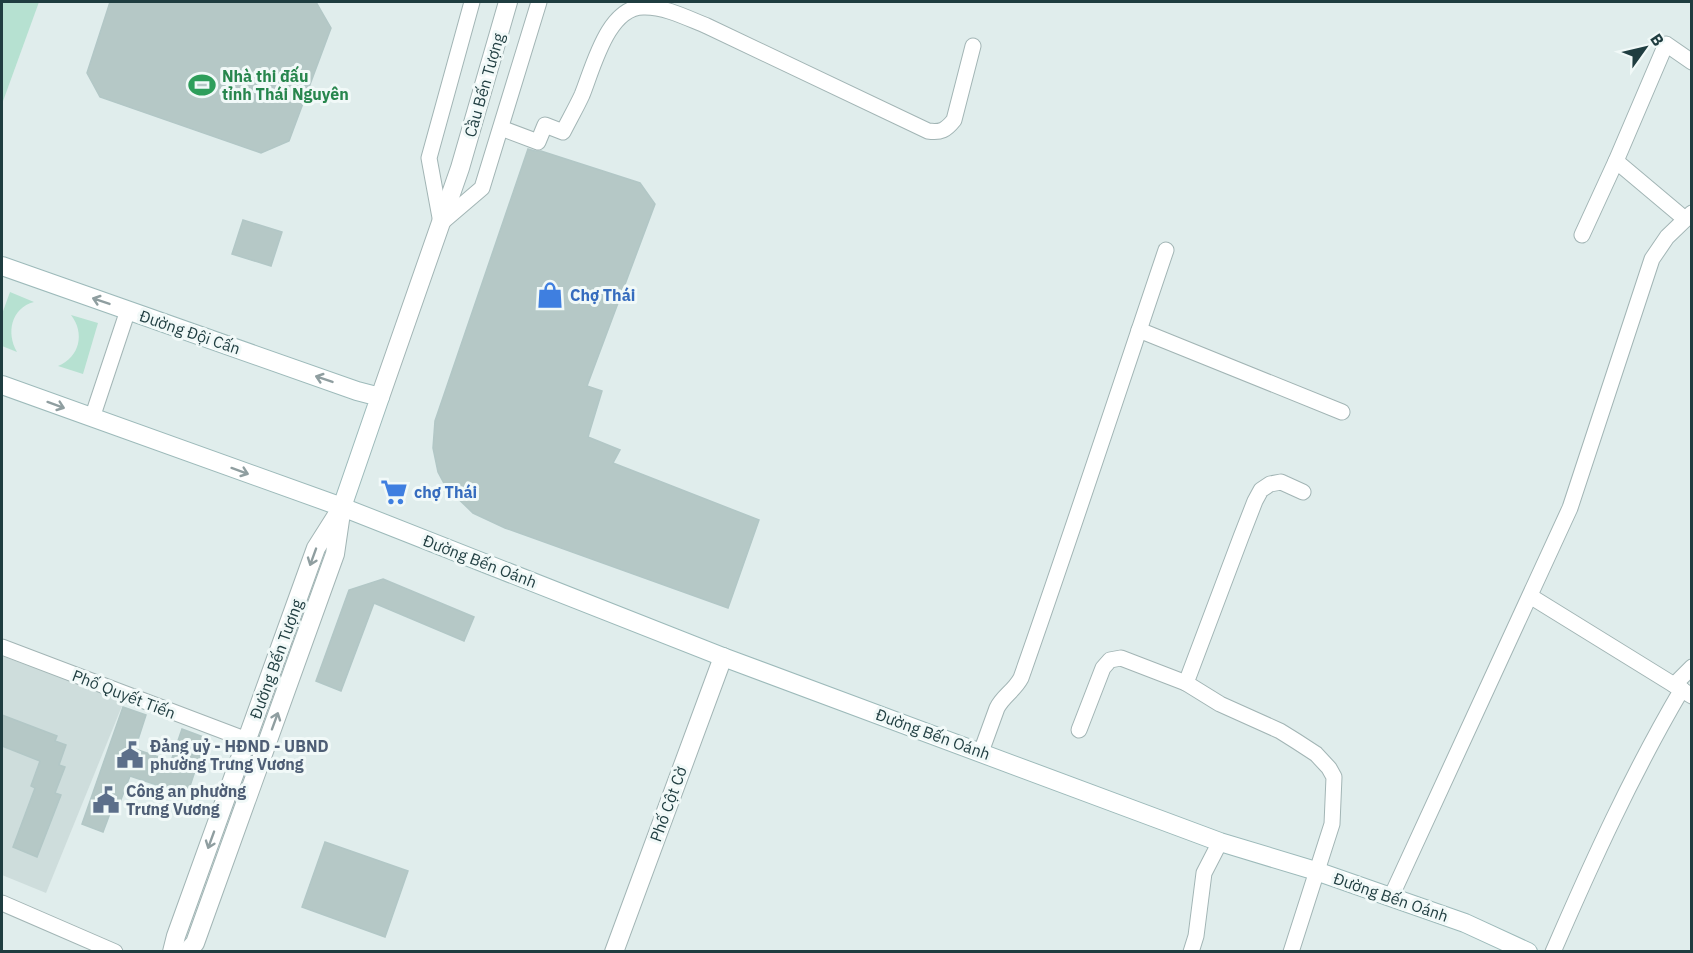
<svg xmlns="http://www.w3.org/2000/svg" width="1693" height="953" font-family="'IBM Plex Sans',sans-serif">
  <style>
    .built { fill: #cedddc }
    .green { fill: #b6e1d1 }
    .building { fill: #b5c8c6; stroke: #b2c7c6; stroke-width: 1.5 }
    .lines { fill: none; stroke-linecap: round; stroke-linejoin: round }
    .minor-casing { stroke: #a2b5b5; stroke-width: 17 }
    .tertiary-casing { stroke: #a2b5b5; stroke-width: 20 }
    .secondary-casing { stroke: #9dbaba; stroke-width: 20 }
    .minor { stroke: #fff; stroke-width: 15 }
    .tertiary { stroke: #fff; stroke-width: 18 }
    .secondary { stroke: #fff; stroke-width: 18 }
    .oneway { stroke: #8f9ea0 }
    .labels { text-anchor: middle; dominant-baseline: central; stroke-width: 6; stroke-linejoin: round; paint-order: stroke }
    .leisure-label { font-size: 16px; font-weight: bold; fill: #27864d; stroke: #f1f9f8; text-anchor: start }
    .street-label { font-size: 16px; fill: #1f3d40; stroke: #f1f9f8 }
    .shop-label { font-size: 16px; font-weight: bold; fill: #366cbe; stroke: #f1f9f8; text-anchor: start }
    .service-label { font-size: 16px; font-weight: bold; fill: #4e5e75; stroke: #f1f9f8; text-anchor: start }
  </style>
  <rect width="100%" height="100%" fill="#e0edec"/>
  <!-- built -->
  <polygon class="built" points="2,656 124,701 46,893 2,875"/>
  <!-- green -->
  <g class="green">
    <polygon points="2,2 39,2 2,104"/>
    <path d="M10 292 34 302C11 308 6 333 17 352L2 346V314Z"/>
    <path d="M71 315 98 323 83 374 58 366C80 357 85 333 71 315Z"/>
  </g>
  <!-- building -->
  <g class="building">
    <polygon points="110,2 316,2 331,28 289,141 261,153 100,97 87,73"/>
    <polygon points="528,149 535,151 541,151 640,183 655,204 587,386 602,391 588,437 620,450 613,463 759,520 728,608 505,528 473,513 446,487 438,472 433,448 435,421"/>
    <polygon points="243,220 282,232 271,266 232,254"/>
    <polygon points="383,579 474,617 464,641 374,603 341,691 316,681 349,590"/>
    <polygon points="123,707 146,715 135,749 171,761 182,729 206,738 187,795 130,776 117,810 112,808 103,832 82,824"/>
    <polygon points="2,715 57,736 55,741 66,745 59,765 65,767 55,793 61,795 37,857 13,847 35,788 31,786 40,761 2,746"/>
    <polygon points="325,842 408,871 385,937 302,907"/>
  </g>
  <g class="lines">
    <defs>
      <g id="minor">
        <path d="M501 128 538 142 545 125 563 132C569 120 576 108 582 95 593 68 608 5 645 7 666 7 687 18 707 26L928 131C941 133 946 130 954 120L973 46"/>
        <polyline points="1616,161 1666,44 1692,62"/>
        <polyline points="441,223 482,188 539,2"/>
        <polyline points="441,223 429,158 472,2"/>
        <polyline points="1582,235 1616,161 1685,219"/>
        <polyline points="1139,330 1342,412"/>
        <polyline points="92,418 128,310"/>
        <polyline points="1530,596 1692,696"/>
        <polyline points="2,647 247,740"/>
        <polyline points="1674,685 1692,667"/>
        <polyline points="1079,730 1103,668 1110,660 1121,658 1186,683"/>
        <path d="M981 752 997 708C1003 696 1014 691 1021 678 1071 536 1118 392 1166 250"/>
        <polyline points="1391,897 1570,508 1652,259 1667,237 1692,213"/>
        <polyline points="2,903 115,952"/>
        <polyline points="1191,952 1196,936 1204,873 1220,842"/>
        <polyline points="1291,952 1332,824 1334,777 1329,768 1316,754 1296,741 1280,731 1220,704 1186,683 1241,537 1255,501 1261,490 1270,484 1281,482 1303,492"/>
        <path d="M1553 952C1592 862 1632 774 1682 689"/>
      </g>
      <g id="tertiary">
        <polyline points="380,397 460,168 508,2"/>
        <polyline points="172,952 176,936 316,548 342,507"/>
        <polyline points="187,952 195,943 335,554 341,513"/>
        <polyline points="614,952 723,657"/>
      </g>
      <g id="secondary">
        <polyline points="2,266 357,391 380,397 342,507"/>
        <polyline points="2,385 342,507 723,657 1220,842 1316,871 1465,923 1528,952"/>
      </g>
    </defs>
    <!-- minor casing -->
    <use href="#minor" class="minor-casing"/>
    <!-- tertiary casing -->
    <use href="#tertiary" class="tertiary-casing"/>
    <!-- secondary casing -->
    <use href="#secondary" class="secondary-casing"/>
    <!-- minor -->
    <use href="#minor" class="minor"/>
    <!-- tertiary -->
    <use href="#tertiary" class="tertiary"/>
    <!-- secondary -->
    <use href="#secondary" class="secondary"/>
  </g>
  <!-- one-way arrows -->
  <defs><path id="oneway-shaft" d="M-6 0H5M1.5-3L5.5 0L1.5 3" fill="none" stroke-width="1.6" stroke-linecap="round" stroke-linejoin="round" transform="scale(1.5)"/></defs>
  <g class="oneway">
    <use href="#oneway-shaft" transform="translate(101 301) rotate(-161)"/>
    <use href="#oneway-shaft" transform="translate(324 379) rotate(-161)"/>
    <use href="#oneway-shaft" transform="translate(56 405) rotate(20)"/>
    <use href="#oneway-shaft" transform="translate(240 471) rotate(20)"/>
    <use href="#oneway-shaft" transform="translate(313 557) rotate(110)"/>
    <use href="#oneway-shaft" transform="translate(275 721) rotate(-70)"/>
    <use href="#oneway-shaft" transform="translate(211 840) rotate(110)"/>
  </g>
  <!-- icons -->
  <defs>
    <symbol id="stadium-bare" viewBox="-9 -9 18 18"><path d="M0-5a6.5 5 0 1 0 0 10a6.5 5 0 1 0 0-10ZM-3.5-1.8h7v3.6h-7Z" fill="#2e9e5b" stroke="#f1f9f8" stroke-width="2.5" paint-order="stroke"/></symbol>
    <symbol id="shop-bare" viewBox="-9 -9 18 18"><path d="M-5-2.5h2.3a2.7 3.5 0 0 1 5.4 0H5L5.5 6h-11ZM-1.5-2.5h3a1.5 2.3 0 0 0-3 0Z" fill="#3f7fe0" stroke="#f1f9f8" stroke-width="2.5" paint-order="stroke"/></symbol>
    <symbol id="supermarket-bare" viewBox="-9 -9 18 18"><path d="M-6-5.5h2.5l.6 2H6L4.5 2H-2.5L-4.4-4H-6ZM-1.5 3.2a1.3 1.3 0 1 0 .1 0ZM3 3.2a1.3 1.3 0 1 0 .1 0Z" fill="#3f7fe0" stroke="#f1f9f8" stroke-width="2.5" paint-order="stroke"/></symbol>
    <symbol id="civic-bare" viewBox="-9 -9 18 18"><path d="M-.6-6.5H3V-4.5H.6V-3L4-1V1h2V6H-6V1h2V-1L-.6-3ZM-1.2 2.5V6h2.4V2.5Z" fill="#5c6f8a" stroke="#f1f9f8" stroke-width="2.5" paint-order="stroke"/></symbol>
  </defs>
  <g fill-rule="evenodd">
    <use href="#stadium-bare" x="183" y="66" width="38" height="38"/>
    <use href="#shop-bare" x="531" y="276" width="38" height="38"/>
    <use href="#supermarket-bare" x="375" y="473" width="38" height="38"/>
    <use href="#civic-bare" x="111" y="736" width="38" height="38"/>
    <use href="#civic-bare" x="87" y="781" width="38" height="38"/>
  </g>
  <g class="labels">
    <!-- leisure labels -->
    <g class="leisure-label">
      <text x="222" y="76">Nhà thi đấu<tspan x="222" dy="18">tỉnh Thái Nguyên</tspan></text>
    </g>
    <!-- street labels -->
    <g class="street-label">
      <text transform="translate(484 85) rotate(-74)">Cầu Bến Tượng</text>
      <text transform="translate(190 332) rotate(19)">Đường Đội Cấn</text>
      <text transform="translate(480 561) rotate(21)">Đường Bến Oánh</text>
      <text transform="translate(276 659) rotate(-70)">Đường Bến Tượng</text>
      <text transform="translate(124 694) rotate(21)">Phố Quyết Tiến</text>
      <text transform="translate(933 734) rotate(20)">Đường Bến Oánh</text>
      <text transform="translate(668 804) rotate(-70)">Phố Cột Cờ</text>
      <text transform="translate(1391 897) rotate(19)">Đường Bến Oánh</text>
    </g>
    <!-- shop labels -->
    <g class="shop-label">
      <text x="570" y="295">Chợ Thái</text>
      <text x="414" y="492">chợ Thái</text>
    </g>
    <!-- service labels -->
    <g class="service-label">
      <text x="150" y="746">Đảng uỷ - HĐND - UBND<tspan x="150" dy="18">phường Trưng Vương</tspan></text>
      <text x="126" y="791">Công an phường<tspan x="126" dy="18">Trưng Vương</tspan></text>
    </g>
  </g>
  <!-- border -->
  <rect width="1693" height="953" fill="none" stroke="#1f3d40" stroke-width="6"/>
  <!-- north arrow -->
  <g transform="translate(1645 48) rotate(56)" stroke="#f1f9f8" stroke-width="4.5" paint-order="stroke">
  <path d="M0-4.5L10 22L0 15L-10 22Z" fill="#1f3d40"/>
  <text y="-9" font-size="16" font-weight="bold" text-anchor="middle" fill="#1f3d40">B</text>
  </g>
</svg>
